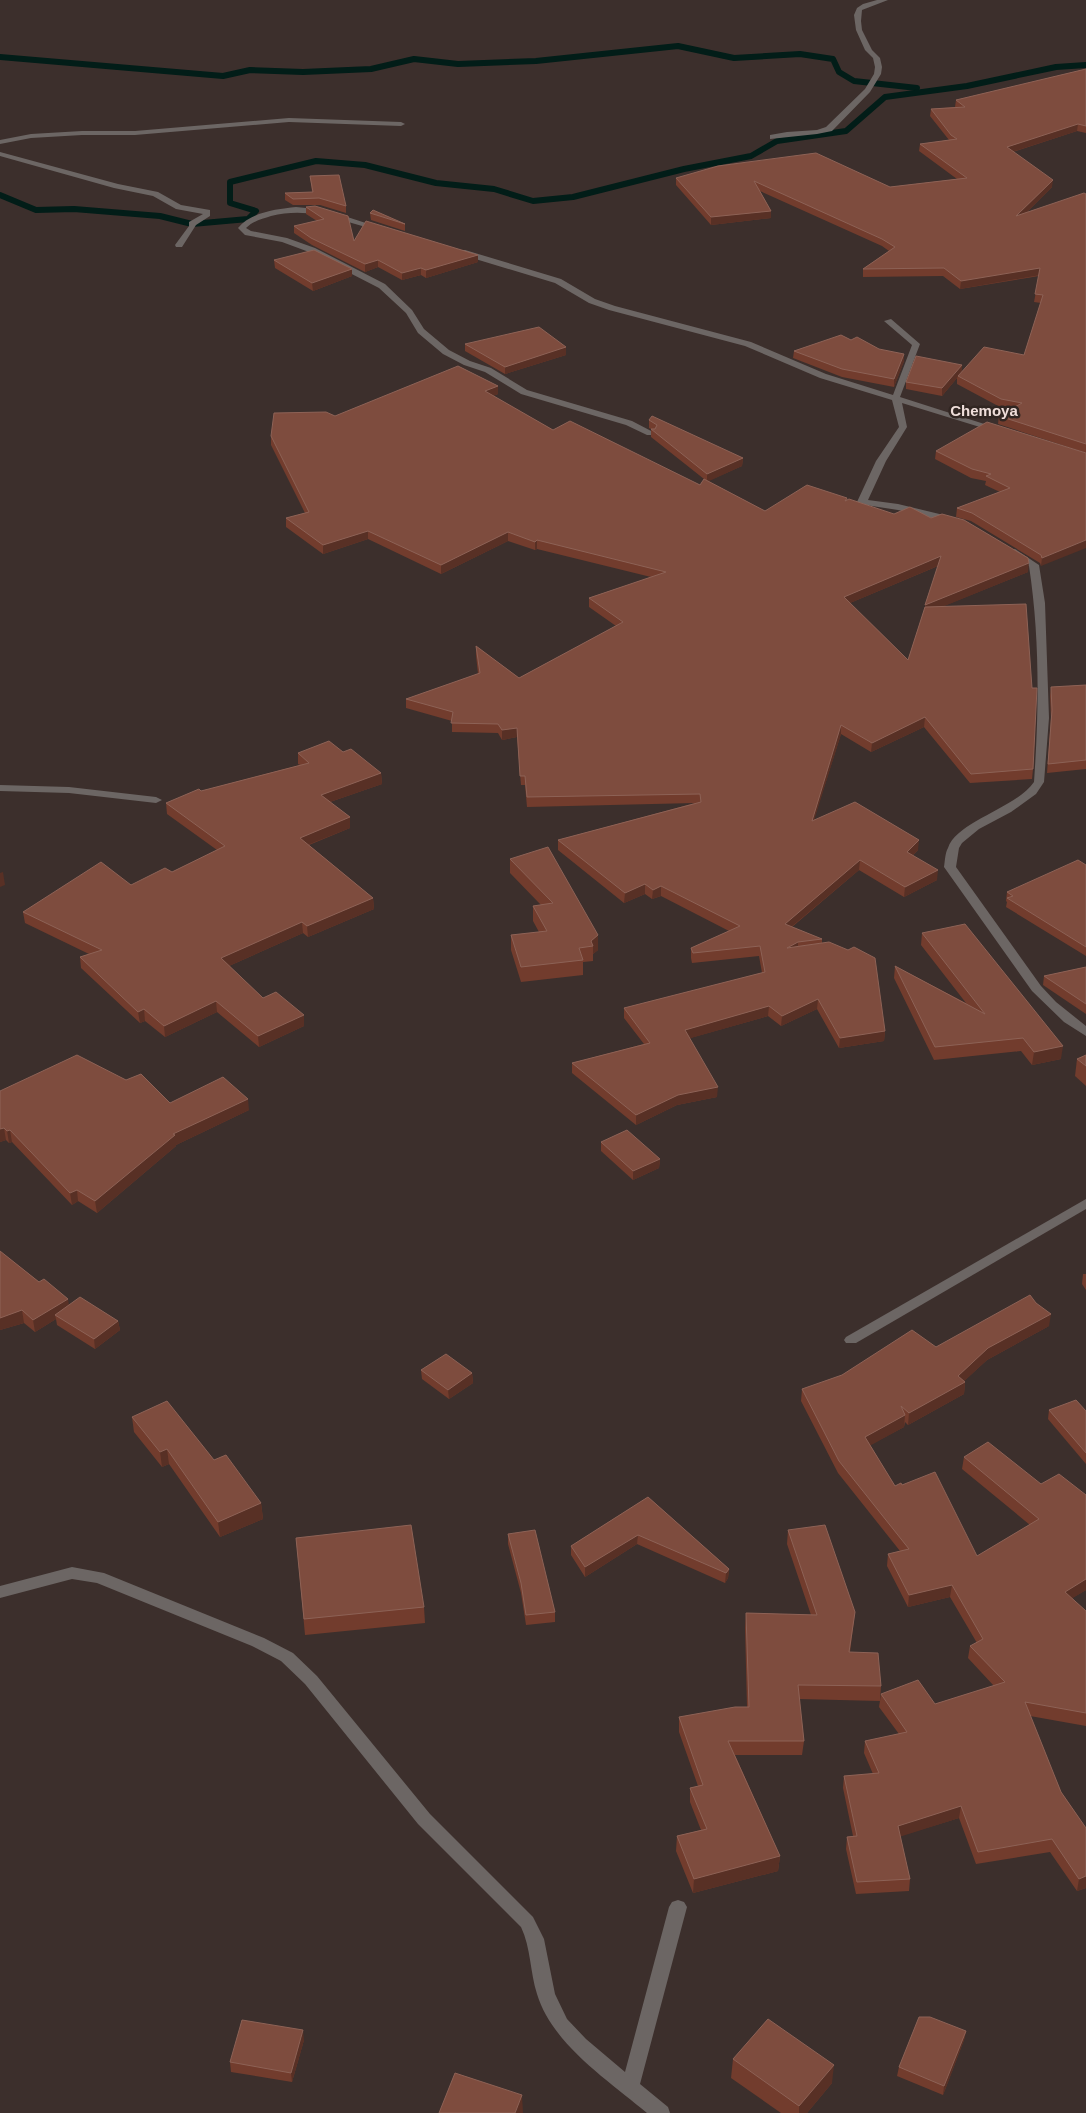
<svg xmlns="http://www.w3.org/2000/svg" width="1086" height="2113" font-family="Helvetica,sans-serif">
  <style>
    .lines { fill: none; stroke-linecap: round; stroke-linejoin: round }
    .stream { stroke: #021d18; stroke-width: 6 }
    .street { fill: #6c6664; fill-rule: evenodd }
    .wall { fill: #723c2d; fill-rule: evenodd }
    .shaded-wall { fill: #583025 }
    .building { fill: #7e4c3e; stroke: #8d6256 }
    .labels { text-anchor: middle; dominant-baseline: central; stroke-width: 5; stroke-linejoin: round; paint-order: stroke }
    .far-quarter-label { font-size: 15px; font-weight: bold; fill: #efdeda; stroke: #312622 }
  </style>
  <rect width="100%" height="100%" fill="#3c2f2c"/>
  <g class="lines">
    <!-- stream -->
    <g class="stream">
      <polyline points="0,57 223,76 250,70 303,72 371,69 414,59 458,64 536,61 678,46 734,58 800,54 833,59 839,72 854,81 917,88"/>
      <polyline points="0,195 36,210 74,209 160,216 192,224 248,219 256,211 230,203 230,182 316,161 365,165 436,183 494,189 533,201 573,197 684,169 751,156 777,141 846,131 885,97 967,86 1056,67 1086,65"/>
    </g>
    <!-- street -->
    <g class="street">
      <polygon points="877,0 888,0 862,10 861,21 862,30 872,50 880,58 882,67 881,74 870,92 832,131 817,134 770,139 770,135 787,132 817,130 826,127 865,89 874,74 875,67 873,58 865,50 856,30 854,15 857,8 863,4"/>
      <polygon points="289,118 401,122 405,124 401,126 289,122 135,135 82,135 31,138 0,144 0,140 31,134 82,131 135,131"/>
      <polygon points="0,152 118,184 158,192 181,205 210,210 210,216 196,225 182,247 176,247 175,245 189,226 189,222 203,214 176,209 153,196 114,188 0,156"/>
      <path d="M296 207 326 210 384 229 380 231C342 221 310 206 271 216 262 219 253 221 246 228L251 231 287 238 315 248 385 284 412 310 424 329 449 350 470 361 491 368 527 390 632 421 655 433 653 435H647L626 425 521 394 485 372 464 365 443 354 418 333 406 313 379 288 309 252 282 242 245 235 238 228C251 212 277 209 296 207Z"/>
      <polygon points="459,250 465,250 561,279 595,299 615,306 751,342 826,374 893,395 912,345 884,321 891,319 920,344 900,397 1003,430 1002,432 996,432 902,403 907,427 886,461 868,500 898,504 956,518 958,520 953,523 898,510 859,504 857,502 876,461 899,427 892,400 820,378 745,346 609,310 589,303 555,283 459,254"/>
      <path d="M1015 549 1039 565 1045 603 1049 718 1044 782 1036 794 1011 812 979 829 962 843 959 848 956 867 1041 986 1056 1002 1086 1026V1036L1064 1022 1032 991 944 867C945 861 945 853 948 848 957 821 1015 809 1034 782 1039 710 1040 638 1029 566L1012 554V550Z"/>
      <polygon points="0,785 69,787 156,797 162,800 156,803 69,793 0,791"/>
      <polygon points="1086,1199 1086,1209 856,1343 846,1343 844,1340 846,1337"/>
      <path d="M72 1567 104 1573 264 1638 293 1653 317 1676 430 1814 533 1917 544 1939 555 1994 567 2019 586 2039 625 2072 669 1907 672 1902 678 1900 684 1902 687 1907 640 2084 668 2107 670 2113H647C609 2081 552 2044 537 1994 530 1972 531 1948 521 1927L418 1824 305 1684 281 1661 252 1646 97 1583 72 1579 0 1598V1586Z"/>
    </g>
  </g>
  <!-- wall -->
  <g class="wall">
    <polygon points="1086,69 1086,133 1077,131 1013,152 1052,187 1026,213 1086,194 1086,453 998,424 999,416 1011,409 1000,407 957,384 957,378 942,396 906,389 906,382 962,365 962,371 1024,355 1041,303 1034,302 1039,276 960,289 943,276 863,277 863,269 889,251 882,246 760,191 771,211 771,218 711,225 676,185 676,178 890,187 957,179 919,151 920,144 949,140 930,116 931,109 955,107 956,100"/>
    <polygon points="310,176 346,206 346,213 320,205 293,205 285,200 285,193 312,192"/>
    <polygon points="315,206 354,241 478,262 426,278 421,275 402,280 378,267 365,272 312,245 294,233 294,226 317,221 306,214 306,207"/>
    <polygon points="370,213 405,224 405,231 371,220"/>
    <polygon points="274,260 352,269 352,276 313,291 275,268"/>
    <polygon points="851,340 904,361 894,387 842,377 793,358 794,351"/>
    <polygon points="465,344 566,347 566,355 505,374 465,351"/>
    <path d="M498 386V394L493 396 553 430 700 485 704 479 651 437V429L649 428V420L743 458 742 466 708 481 765 511 847 498V500L1028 572 941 607 1033 769 1032 779 970 783 924 727 871 752 841 734 814 819 918 850 913 855 937 880 904 897 859 870 792 927 822 939V943L885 1031 884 1041 839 1048 817 1009 781 1026 768 1016 690 1038 717 1097 677 1105 636 1125 572 1073V1063L644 1044 624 1018V1008L762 973 759 956 692 963 691 958V948L729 931 661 896 652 899 645 894 624 903 558 850V840L695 803 527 807 525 785H521L517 737 502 740 498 733 452 732V721L406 708V699L478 674 476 655V646L519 678 616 626 589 607V598L651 577 537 549 535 550 508 541 441 574 368 539 323 554 286 527V518L305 513 271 445V436L335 416ZM938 566 925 607 908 660 850 603Z"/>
    <polygon points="936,451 1086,453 1041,566 1040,563 971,521 956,517 957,508 1000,492 985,485 986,481 971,478 935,459"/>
    <polygon points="1086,685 1086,769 1047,773 1051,718 1050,696 1051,687"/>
    <polygon points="343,752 381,773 382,784 330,802 350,817 350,828 309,845 373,898 374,909 308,937 303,933 229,966 263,998 304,1026 259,1047 217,1012 165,1037 145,1021 140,1023 81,968 80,957 89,954 25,923 23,912 131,885 172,872 217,850 167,814 166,803 201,791 300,765 298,764 298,753"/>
    <polygon points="510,859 598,935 598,950 593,954 593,961 583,962 583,975 521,982 511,950 511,935 539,932 533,921 533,906 541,905 510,873"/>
    <polygon points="1086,865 1086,956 1006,907 1007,902 1006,901 1007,892"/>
    <polygon points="922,933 1061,1059 1032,1065 1021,1051 934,1060 894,978 895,966 966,1003 921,945"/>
    <polygon points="1086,967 1086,1014 1043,985 1044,976"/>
    <polygon points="1086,1055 1086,1086 1075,1076 1077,1059"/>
    <polygon points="0,1091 170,1103 249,1110 176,1145 176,1146 97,1213 78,1201 72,1205 12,1142 9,1143 6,1140 0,1142"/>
    <polygon points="601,1142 660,1159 659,1168 633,1180 601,1151"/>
    <polygon points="0,1251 39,1282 69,1305 118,1321 120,1330 95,1349 57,1325 56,1319 35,1332 24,1323 0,1330"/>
    <polygon points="1083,1274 1086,1274 1086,1290 1082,1284"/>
    <polygon points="1049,1326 987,1360 964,1381 965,1382 964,1394 908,1425 905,1422 904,1427 870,1445 895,1486 977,1556 1030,1525 962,1469 964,1457 1041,1484 1086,1495 1086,1590 1072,1598 1086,1611 1086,1726 1030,1716 1061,1792 1086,1828 1086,1888 1077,1891 1050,1852 976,1864 959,1818 900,1836 910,1879 909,1891 856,1894 846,1849 847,1837 853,1836 843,1788 844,1776 873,1774 864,1753 865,1741 899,1734 879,1707 881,1694 935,1704 994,1686 968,1658 970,1646 977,1643 950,1597 908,1607 887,1566 888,1554 900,1551 838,1473 801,1401 802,1389 936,1347"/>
    <polygon points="421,1370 472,1373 473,1383 449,1399 422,1379"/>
    <polygon points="1049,1410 1086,1411 1086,1464 1048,1419"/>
    <polygon points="132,1417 261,1503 263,1519 220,1537 169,1464 162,1467 134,1432"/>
    <polygon points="648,1497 729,1569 728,1578 725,1583 637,1544 585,1577 571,1555 571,1546"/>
    <polygon points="788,1530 855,1612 850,1652 881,1686 880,1701 799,1699 804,1741 802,1755 735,1755 780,1856 778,1871 693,1893 676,1851 677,1836 701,1830 690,1802 690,1788 698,1786 679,1732 679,1717 747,1707 745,1628 746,1613 811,1615 787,1544"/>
    <polygon points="508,1534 555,1612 555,1622 526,1625 521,1593 508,1544"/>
    <polygon points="296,1538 424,1607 425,1623 305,1635"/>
    <polygon points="966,2031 964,2040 943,2095 897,2076 899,2067"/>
    <polygon points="304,2040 292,2082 231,2072 230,2062"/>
    <polygon points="733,2059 832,2083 807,2113 781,2113 731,2078"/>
  </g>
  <!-- shaded-wall -->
  <g class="shaded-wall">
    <polygon points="1078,124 1077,131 1006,154 1007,147"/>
    <polygon points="1053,180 1052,187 1015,224 1016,216"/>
    <polygon points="771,211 771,218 711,225 711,217"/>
    <polygon points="478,255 478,262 426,278 426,270"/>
    <polygon points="378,260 378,267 365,272 365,264"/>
    <polygon points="421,268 421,275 402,280 402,273"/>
    <polygon points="1040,268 1040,275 960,289 961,281"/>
    <polygon points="352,269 352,276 313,291 312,283"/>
    <polygon points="566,347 566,355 505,374 505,367"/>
    <polygon points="904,354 904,361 894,387 894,379"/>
    <polygon points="962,365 962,373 958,376 957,378 942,396 942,388"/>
    <polygon points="498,386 498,394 485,399 485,391"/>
    <polygon points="743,458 742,466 707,482 707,474"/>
    <polygon points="368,531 368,539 323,554 323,545"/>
    <polygon points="508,532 508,541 441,574 441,565"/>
    <polygon points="537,540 537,549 535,550 535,542"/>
    <polygon points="1086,540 1086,548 1041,566 1042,558"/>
    <polygon points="941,556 940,565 843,606 844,597"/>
    <polygon points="1029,563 1028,572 925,614 925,605"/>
    <polygon points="925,717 924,727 871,752 872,743"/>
    <polygon points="841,725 841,734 811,830 812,821"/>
    <polygon points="517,728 517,737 502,740 502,730"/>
    <polygon points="381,773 382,784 321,805 321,795"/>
    <polygon points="350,817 350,828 300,848 300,838"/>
    <polygon points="919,840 918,850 906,861 907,852"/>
    <polygon points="860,860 859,870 784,933 785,924"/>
    <polygon points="938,870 937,880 904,897 905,887"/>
    <polygon points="3,872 5,885 0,887 0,873"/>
    <polygon points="645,884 645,894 624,903 625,893"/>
    <polygon points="661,886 661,896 652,899 653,890"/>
    <polygon points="373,898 374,909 308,937 307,926"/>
    <polygon points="302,922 303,933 222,969 221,958"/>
    <polygon points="598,935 598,950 593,954 593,946 591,941"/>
    <polygon points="798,942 798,952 787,948"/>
    <polygon points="818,999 817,1009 781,1026 782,1016"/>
    <polygon points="216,1001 217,1012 165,1037 164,1026"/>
    <polygon points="769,1006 768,1016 684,1040 685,1030"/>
    <polygon points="144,1009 145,1021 140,1023 138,1012"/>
    <polygon points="304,1015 304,1026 259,1047 258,1036"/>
    <polygon points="885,1031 884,1041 839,1048 840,1038"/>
    <polygon points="1063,1046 1061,1059 1032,1065 1034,1052"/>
    <polygon points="718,1087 717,1097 677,1105 636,1125 636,1115 678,1095"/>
    <polygon points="248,1099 249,1110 176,1145 176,1146 97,1213 95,1201 173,1134"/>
    <polygon points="4,1128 6,1140 0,1142 0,1129"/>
    <polygon points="10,1130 12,1142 9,1143 7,1131"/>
    <polygon points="660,1159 659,1168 633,1180 633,1171"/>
    <polygon points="77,1190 78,1201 72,1205 70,1193"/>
    <polygon points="68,1299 70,1311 55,1315 56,1319 35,1332 33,1320"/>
    <polygon points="22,1310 24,1323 0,1330 0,1318"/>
    <polygon points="1051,1314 1049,1326 987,1360 961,1384 965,1382 964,1394 908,1425 909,1413 958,1376 988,1348"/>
    <polygon points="118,1321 120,1330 95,1349 94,1339"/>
    <polygon points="472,1373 473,1383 449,1399 448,1390"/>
    <polygon points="905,1415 904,1427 864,1449 865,1437"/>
    <polygon points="167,1449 169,1464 162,1467 160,1452"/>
    <polygon points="261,1503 263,1519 220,1537 218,1522"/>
    <polygon points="638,1535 637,1544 585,1577 585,1567"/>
    <polygon points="729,1569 728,1578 725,1583 726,1573"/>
    <polygon points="1086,1579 1086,1590 1063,1604 1065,1592"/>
    <polygon points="952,1585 950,1597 908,1607 909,1595"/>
    <polygon points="961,1806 959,1818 896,1838 898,1826"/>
    <polygon points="780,1856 778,1871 693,1893 694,1879"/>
    <polygon points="1086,1876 1086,1888 1077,1891 1079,1879"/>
    <polygon points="303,2030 304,2040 292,2082 291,2073"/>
    <polygon points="966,2031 964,2040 943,2095 944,2086"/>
    <polygon points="834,2065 832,2083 807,2113 799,2113 799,2106"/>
    <polygon points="522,2095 523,2113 515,2113"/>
  </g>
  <!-- building -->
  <g class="building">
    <polygon points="1086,69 1086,126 1078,124 1007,147 1053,180 1016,216 1084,193 1086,194 1086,444 999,416 1022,403 1001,399 958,376 984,347 1024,355 1043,295 1035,294 1040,268 961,281 944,268 863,269 895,247 882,239 754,181 771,211 711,217 676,178 718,166 816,153 890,187 967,178 920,144 957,139 951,135 931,109 965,107 956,100"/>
    <polygon points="339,175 346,206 319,198 293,199 285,193 313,192 310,176"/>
    <polygon points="315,206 348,216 354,241 366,221 478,255 426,270 421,268 402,273 378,260 365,264 311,238 294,226 324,219 306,207"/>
    <polygon points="373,210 405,224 370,213"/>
    <polygon points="314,250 352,269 312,283 274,260"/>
    <polygon points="539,327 566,347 505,367 465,344"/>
    <polygon points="841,335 851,340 857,337 879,349 904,354 894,379 842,369 794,351"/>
    <polygon points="916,356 962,365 942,388 906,382"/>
    <polygon points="458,366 498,386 485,391 553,430 570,421 700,485 704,479 765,511 807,485 847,498 845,501 849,499 894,514 910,507 931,518 942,514 964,520 1028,558 1029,563 925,605 941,556 844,597 908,660 925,607 1026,604 1032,688 1037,688 1033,769 971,774 925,717 872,743 841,725 812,821 855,802 919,840 907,852 938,870 905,887 860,860 785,924 822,939 798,942 787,948 829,942 848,950 854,947 875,958 885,1031 840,1038 818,999 782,1016 769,1006 685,1030 718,1087 678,1095 636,1115 572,1063 650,1043 624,1008 765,972 760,946 693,953 691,948 740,926 661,886 653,890 645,884 625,893 558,840 701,802 700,794 527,797 525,776 520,776 517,728 502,730 498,724 451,723 453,712 406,699 480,673 476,646 519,678 623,622 589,598 666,572 537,540 535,542 508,532 441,565 368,531 323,545 286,518 309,512 271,436 274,413 326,412 335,416"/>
    <polygon points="652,416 743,458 707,474 651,429 655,429 657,425 649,420"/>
    <polygon points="987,422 1086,453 1086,540 1042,558 1041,555 972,513 957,508 1010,488 986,476 991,474 972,469 936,451"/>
    <polygon points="1086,685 1086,760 1048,764 1052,710 1051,687"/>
    <polygon points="329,741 343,752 351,749 381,773 321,795 350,817 300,838 373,898 307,926 302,922 221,958 263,998 276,992 304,1015 258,1036 216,1001 164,1026 144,1009 138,1012 80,957 102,950 23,912 101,862 131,885 165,868 172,872 225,846 166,803 199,789 201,791 309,763 298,753"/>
    <polygon points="548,847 598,935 591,941 593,946 579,948 583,960 521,967 511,935 547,931 533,906 553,903 510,859"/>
    <polygon points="1078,860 1086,865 1086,947 1007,898 1013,896 1007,892"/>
    <polygon points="965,924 1063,1046 1034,1052 1023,1038 935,1047 895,966 985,1014 922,933"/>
    <polygon points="1086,967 1086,1004 1044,976"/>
    <polygon points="77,1055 126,1080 141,1074 170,1103 223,1077 248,1099 173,1134 175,1135 95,1201 77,1190 70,1193 10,1130 7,1131 4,1128 0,1129 0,1091"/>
    <polygon points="1086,1055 1086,1066 1077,1059"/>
    <polygon points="627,1130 660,1159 633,1171 601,1142"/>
    <polygon points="0,1251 39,1282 44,1279 68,1299 33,1320 22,1310 0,1318"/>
    <polygon points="1030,1295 1036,1303 1051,1314 988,1348 958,1376 965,1382 909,1413 901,1406 905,1415 865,1437 895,1486 901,1483 902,1485 935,1472 977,1556 1039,1519 964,1457 988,1442 1041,1484 1059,1474 1086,1495 1086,1579 1065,1592 1086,1611 1086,1713 1025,1702 1061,1792 1086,1828 1086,1876 1079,1879 1052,1839 978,1852 961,1806 898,1826 910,1879 857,1882 847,1837 857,1836 844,1776 879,1773 865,1741 907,1732 881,1694 918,1680 935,1704 1005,1682 970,1646 983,1639 952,1585 909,1595 888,1554 909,1549 839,1461 802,1389 842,1375 912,1330 936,1347"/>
    <polygon points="80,1297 118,1321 94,1339 55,1315"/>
    <polygon points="446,1354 472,1373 448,1390 421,1370"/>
    <polygon points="1076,1400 1086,1411 1086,1453 1049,1410"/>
    <polygon points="167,1401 214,1460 226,1455 261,1503 218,1522 167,1449 160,1452 132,1417"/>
    <polygon points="648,1497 729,1569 726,1573 638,1535 585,1567 571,1546"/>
    <polygon points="411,1525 424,1607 304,1619 296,1538"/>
    <polygon points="825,1525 855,1612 849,1652 878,1653 881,1686 798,1685 804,1741 728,1741 780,1856 694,1879 677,1836 707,1829 690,1788 703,1785 679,1717 735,1707 749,1707 746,1613 817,1615 788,1530"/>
    <polygon points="535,1530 555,1612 526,1615 521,1583 508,1534"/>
    <polygon points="919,2017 930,2017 966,2031 944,2086 899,2067"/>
    <polygon points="768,2019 834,2065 799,2106 733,2059"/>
    <polygon points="242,2020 303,2030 291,2073 230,2062"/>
    <polygon points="455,2073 522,2095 515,2113 439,2113"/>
  </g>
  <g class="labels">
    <!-- far-quarter labels -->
    <g class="far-quarter-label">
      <text x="984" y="410">Chemoya</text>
    </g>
  </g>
</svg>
